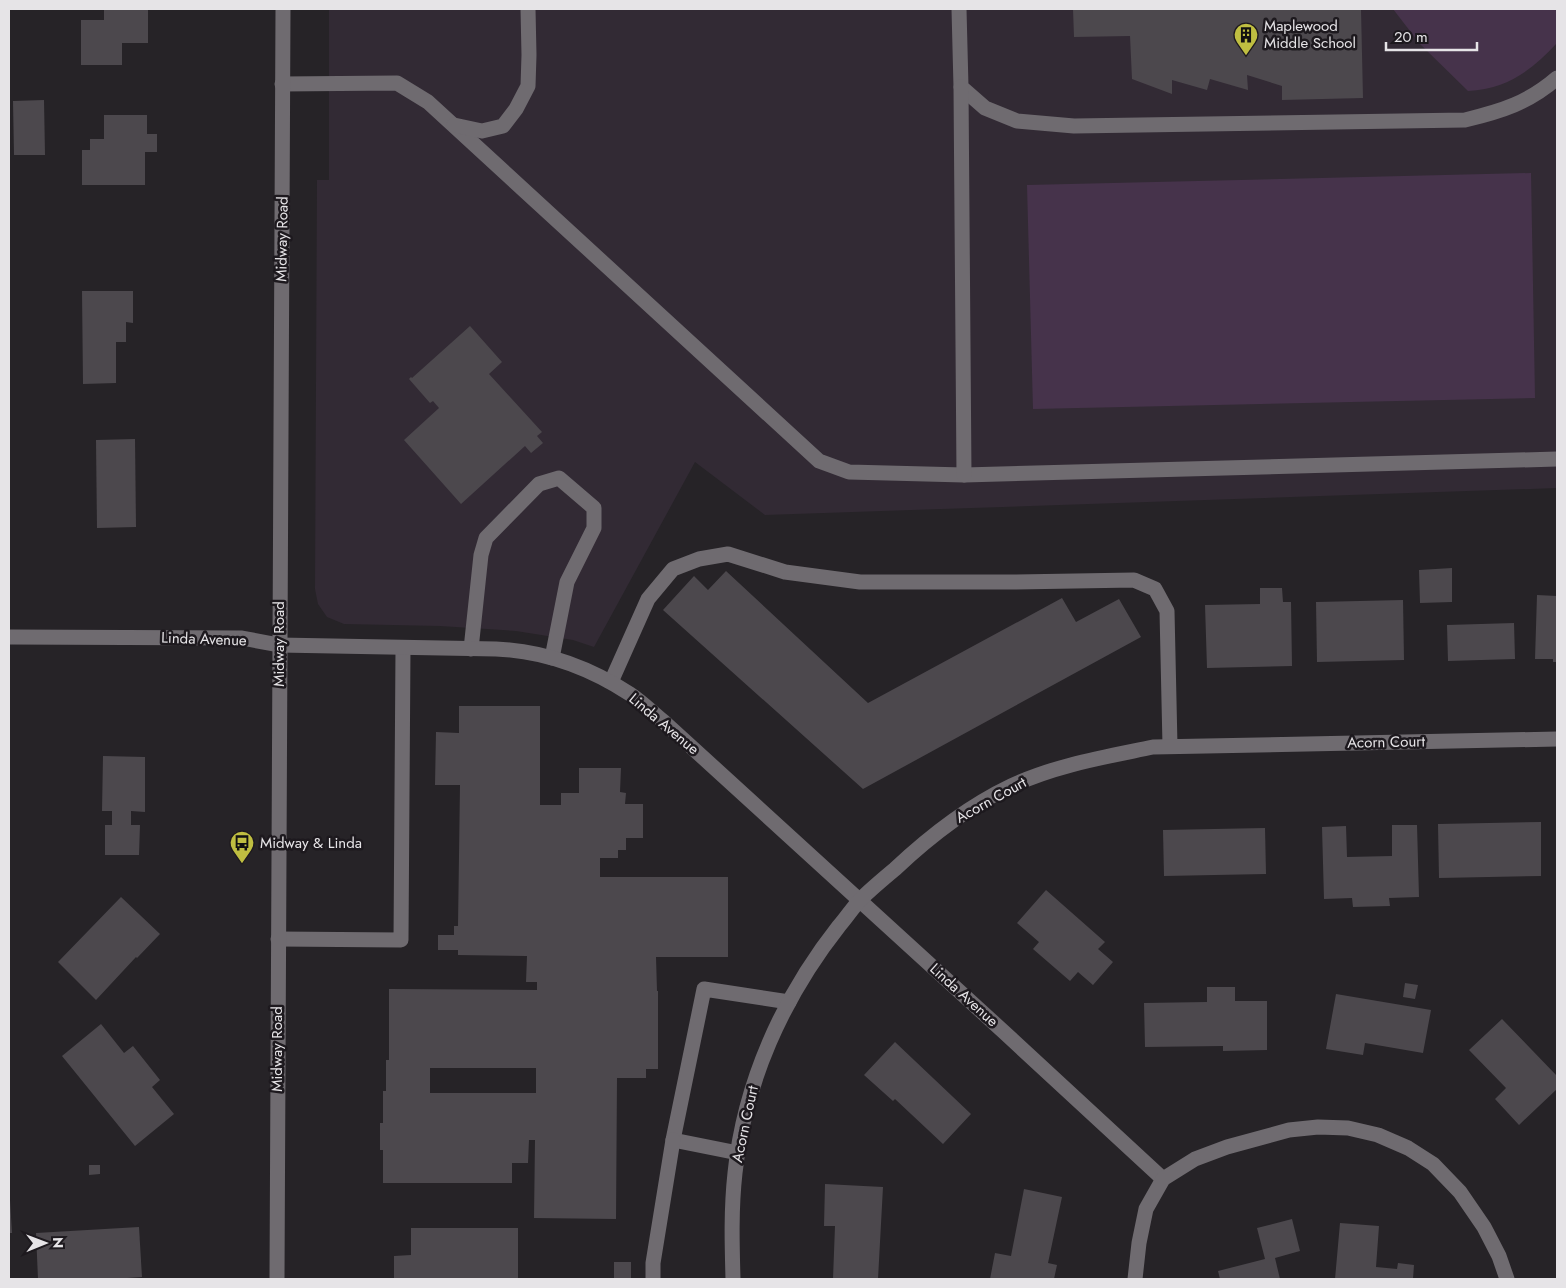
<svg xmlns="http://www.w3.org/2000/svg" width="1566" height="1288" font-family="Jost,sans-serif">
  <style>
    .built { fill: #322a34 }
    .green { fill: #46334b }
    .building { fill: #4c484d; fill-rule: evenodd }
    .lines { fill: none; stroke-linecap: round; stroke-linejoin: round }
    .lane { stroke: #6f6b70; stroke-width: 15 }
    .street { stroke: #6f6b70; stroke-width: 15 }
    .secondary { stroke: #6f6b70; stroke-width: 15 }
    .labels { text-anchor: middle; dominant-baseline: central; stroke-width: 5; stroke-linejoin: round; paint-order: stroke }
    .poi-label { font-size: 15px; fill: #e6e4e7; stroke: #1d191e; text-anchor: start }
    .street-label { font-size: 15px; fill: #e6e4e7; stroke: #1d191e }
  </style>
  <rect width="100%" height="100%" fill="#262327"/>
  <!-- built -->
  <polygon class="built" points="329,9 1557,9 1557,488 765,515 695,462 594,647 573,640 516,631 440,626 344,624 327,617 318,604 315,589 317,180 329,180"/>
  <!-- green -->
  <g class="green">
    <path d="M1393 9H1557V43C1531 71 1507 89 1468 91L1420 44Z"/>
    <polygon points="1531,173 1535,398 1033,409 1027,185"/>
  </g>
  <!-- building -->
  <g class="building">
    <polygon points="104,9 148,9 148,43 122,43 122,65 81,65 81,20 104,20"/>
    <polygon points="1073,9 1361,9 1363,98 1282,100 1282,86 1247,75 1248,90 1210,79 1207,90 1172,80 1172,94 1132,79 1130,36 1074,37"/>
    <polygon points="44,100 45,155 14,155 13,101"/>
    <polygon points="104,115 147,115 147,134 157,134 157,152 145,152 145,185 82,185 82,150 90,150 90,139 104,139"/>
    <polygon points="82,291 133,291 133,323 126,322 126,342 116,342 116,383 83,384"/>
    <polygon points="470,326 502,362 489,374 542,432 537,436 543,443 531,453 525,446 461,504 404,440 439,408 433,401 430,403 409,379 411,377 412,378"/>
    <polygon points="135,439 136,527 97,528 96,440"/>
    <polygon points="1452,568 1452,602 1420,603 1419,570"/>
    <polygon points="726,571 868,703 1062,598 1076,622 1119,599 1141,637 863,789 663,610 694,576 708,590"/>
    <polygon points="1260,588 1282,588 1283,602 1291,602 1292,666 1207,668 1205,605 1260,604"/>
    <polygon points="1537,595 1557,596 1557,662 1553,662 1553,659 1535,659"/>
    <polygon points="1403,600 1404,660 1317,662 1316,602"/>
    <polygon points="1514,623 1515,659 1448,661 1447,625"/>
    <path d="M459 706H540V805H561V793H579V768H621L620 792 626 793 625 804H643V838H626V850H618V858H600V877H728V957H656L657 991H658V1069H646V1078H617L616 1219 534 1218 535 1140H529L528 1163H512V1183H383V1150H380V1123H383V1091H386V1060H389V989L537 990V982H526L527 956 458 955V950H438V935H454V926H458L460 785H435L436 732 459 733ZM430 1068H536V1093H430Z"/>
    <polygon points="103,756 145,757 145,812 131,811 131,825 140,825 139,855 105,855 105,825 112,825 112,811 102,811"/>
    <polygon points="1541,822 1541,876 1439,878 1438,824"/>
    <polygon points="1392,825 1417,825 1419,897 1389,898 1390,906 1353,907 1352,898 1324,899 1322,827 1346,826 1347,857 1392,856"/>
    <polygon points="1265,828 1266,874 1164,876 1163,830"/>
    <polygon points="1046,890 1105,942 1098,949 1113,962 1093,985 1078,972 1070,981 1033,949 1039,942 1017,923"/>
    <polygon points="121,897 160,934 137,958 136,957 96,1000 58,962"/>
    <polygon points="1405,983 1418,985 1415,999 1403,997"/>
    <polygon points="1207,987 1235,987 1235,1001 1267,1001 1267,1050 1223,1051 1223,1046 1145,1047 1144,1003 1207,1002"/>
    <polygon points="1336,994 1431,1010 1423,1053 1365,1043 1363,1055 1326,1049"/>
    <polygon points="1502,1019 1557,1076 1557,1089 1519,1125 1495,1099 1506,1088 1469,1050"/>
    <polygon points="101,1024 124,1053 133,1046 160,1080 152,1087 174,1114 135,1146 62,1056"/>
    <polygon points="895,1042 971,1114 943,1144 895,1099 893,1101 864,1075"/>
    <polygon points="89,1165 100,1165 100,1174 89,1175"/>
    <polygon points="825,1184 883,1187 878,1279 833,1279 835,1226 824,1226"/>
    <polygon points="1024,1189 1062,1197 1048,1263 1057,1265 1054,1279 990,1279 995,1253 1011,1256"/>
    <polygon points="9,1200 10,1200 12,1233 9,1233"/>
    <polygon points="1292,1219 1300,1251 1275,1258 1280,1279 1220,1279 1218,1271 1265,1259 1257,1228"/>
    <polygon points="1340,1223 1379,1226 1376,1267 1397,1269 1398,1263 1414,1265 1413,1279 1335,1279"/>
    <polygon points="139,1227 142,1277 113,1279 38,1279 36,1233"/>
    <polygon points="411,1228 518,1228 518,1279 394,1279 394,1256 411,1255"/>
    <rect x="614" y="1262" width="17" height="17"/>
  </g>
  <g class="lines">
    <!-- lane -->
    <g class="lane">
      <path d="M959 9 961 87 985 108 1017 121 1074 126 1465 120C1502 111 1528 103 1557 78"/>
      <polyline points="282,84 397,83 428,102 819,461 849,472 964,475 1557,459"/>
      <polyline points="961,87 964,475"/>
      <polyline points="454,125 482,131 503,126 516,109 528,86 529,55 528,9"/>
      <polyline points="471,649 481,555 486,538 539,484 559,478 594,508 594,528 567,582 552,658"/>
      <polyline points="611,682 648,599 673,569 699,559 728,554 785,572 860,582 1013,582 1134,580 1155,589 1167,611 1170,746"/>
      <polyline points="278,939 401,940 403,648"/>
      <polyline points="738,1153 673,1140 704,989 789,1002"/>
      <polyline points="653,1279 653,1263 673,1140"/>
    </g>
    <!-- street -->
    <g class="street">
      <path d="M9 637 242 638 279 645 496 649C544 651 590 668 630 694 642 702 652 712 663 721L1005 1033 1163 1179"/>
      <path d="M733 1279C732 1244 731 1209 735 1173 744 1083 783 997 839 926 847 917 853 907 861 899 871 889 883 879 895 869 930 836 967 807 1011 786 1056 765 1105 757 1153 747L1557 739"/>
      <polyline points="1135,1279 1139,1243 1146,1209 1163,1179 1195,1159 1227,1147 1289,1130 1318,1127 1348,1128 1378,1135 1408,1148 1433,1164 1460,1192 1484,1227 1499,1256 1507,1279"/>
    </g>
    <!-- secondary -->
    <polyline class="secondary" points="277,1279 283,9"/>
  </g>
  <!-- icons -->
  <defs>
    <symbol id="building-pin" viewBox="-11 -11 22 30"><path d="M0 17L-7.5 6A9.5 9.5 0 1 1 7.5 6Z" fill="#bfbe41" stroke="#1d191e"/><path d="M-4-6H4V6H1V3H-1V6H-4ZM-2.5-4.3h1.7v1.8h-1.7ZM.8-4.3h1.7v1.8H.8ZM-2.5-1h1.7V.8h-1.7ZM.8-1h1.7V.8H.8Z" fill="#111"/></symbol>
    <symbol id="bus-pin" viewBox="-11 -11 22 30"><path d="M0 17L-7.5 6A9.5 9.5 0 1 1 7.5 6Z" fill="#bfbe41" stroke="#1d191e"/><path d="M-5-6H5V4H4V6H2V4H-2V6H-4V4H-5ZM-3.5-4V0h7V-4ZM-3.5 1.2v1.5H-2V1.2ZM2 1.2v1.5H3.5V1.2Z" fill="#111"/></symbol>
  </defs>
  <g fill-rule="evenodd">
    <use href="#building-pin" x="1232" y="21" width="28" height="38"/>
    <use href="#bus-pin" x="228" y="829" width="28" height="38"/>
  </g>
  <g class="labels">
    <!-- poi labels -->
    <g class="poi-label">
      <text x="1264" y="26">Maplewood<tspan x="1264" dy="17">Middle School</tspan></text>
      <text x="260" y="843">Midway &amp; Linda</text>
    </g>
    <!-- street labels -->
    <g class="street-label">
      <text transform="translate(282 239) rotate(-89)">Midway Road</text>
      <text transform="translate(204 639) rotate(2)">Linda Avenue</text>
      <text transform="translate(279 644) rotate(-90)">Midway Road</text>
      <text transform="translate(664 724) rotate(40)">Linda Avenue</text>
      <text transform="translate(1386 742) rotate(-1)">Acorn Court</text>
      <text transform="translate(991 800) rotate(-29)">Acorn Court</text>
      <text transform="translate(964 995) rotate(42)">Linda Avenue</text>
      <text transform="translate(277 1049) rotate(-90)">Midway Road</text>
      <text transform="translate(745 1124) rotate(-78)">Acorn Court</text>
    </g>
  </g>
  <!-- border -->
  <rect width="1566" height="1288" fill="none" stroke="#e6e4e7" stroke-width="20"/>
  <!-- north arrow -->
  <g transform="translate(45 1243) rotate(89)" stroke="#1d191e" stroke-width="4" paint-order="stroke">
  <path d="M0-4L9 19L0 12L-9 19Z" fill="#e6e4e7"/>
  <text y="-8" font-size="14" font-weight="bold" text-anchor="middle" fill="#e6e4e7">N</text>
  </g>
  <!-- scale -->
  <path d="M1386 42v8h91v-8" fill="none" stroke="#e6e4e7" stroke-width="2.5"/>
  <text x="1394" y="42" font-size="15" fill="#e6e4e7" stroke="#1d191e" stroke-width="4" paint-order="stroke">20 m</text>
</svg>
